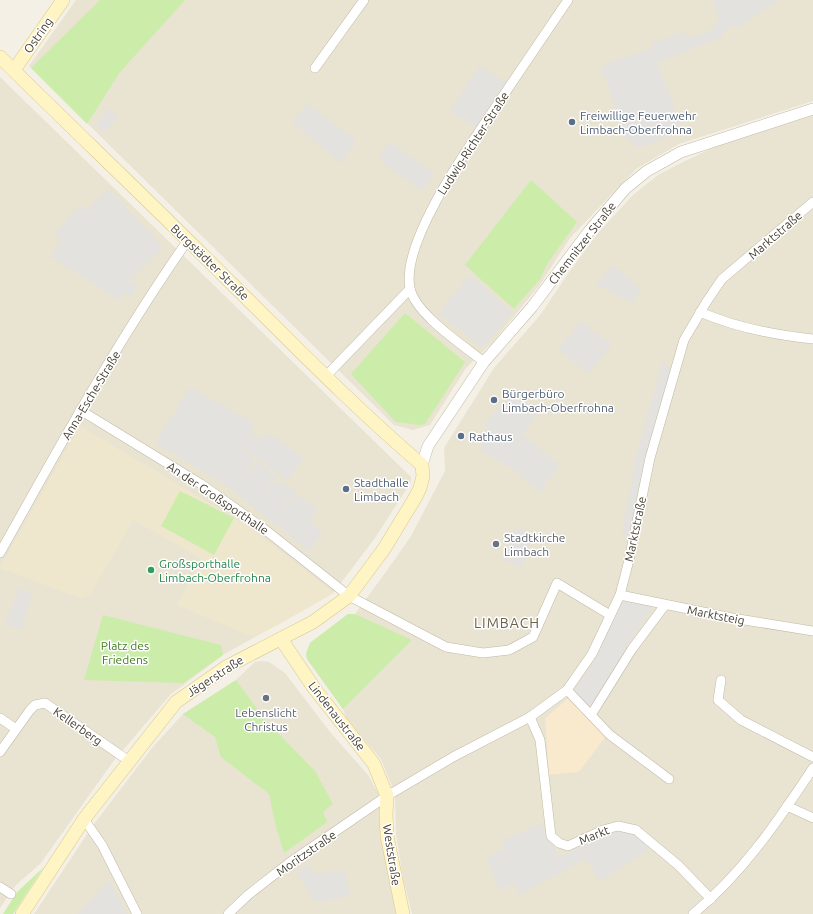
<svg xmlns="http://www.w3.org/2000/svg" width="813" height="914" font-family="Ubuntu,sans-serif">
  <style>
    .residential { fill: #e9e3d2 }
    .commercial { fill: #f9e9cd }
    .education { fill: #efe7cd }
    .green { fill: #cbeda9 }
    .parking { fill: #e4e2de }
    .lines { fill: none; stroke-linecap: round; stroke-linejoin: round }
    .minor-casing { stroke: #c1b9a6; stroke-width: 10 }
    .tertiary-casing { stroke: #c1b9a6; stroke-width: 12 }
    .secondary-casing { stroke: #d9c98f; stroke-width: 14 }
    .minor { stroke: #fff; stroke-width: 9 }
    .tertiary { stroke: #fff; stroke-width: 11 }
    .secondary { stroke: #fff4c4; stroke-width: 13 }
    .service-dot { fill: #5c6f8a; stroke: #fff; stroke-width: 1.5 }
    .worship-dot { fill: #6b7280; stroke: #fff; stroke-width: 1.5 }
    .leisure-dot { fill: #2e9e5b; stroke: #fff; stroke-width: 1.5 }
    .labels { text-anchor: middle; dominant-baseline: central; stroke-width: 3; stroke-linejoin: round; paint-order: stroke }
    .street-label { font-size: 12px; fill: #474134; stroke: #fff }
    .service-label { font-size: 12px; fill: #4e5e75; stroke: #fff; text-anchor: start }
    .worship-label { font-size: 12px; fill: #5b616d; stroke: #fff; text-anchor: start }
    .leisure-label { font-size: 12px; fill: #27864d; stroke: #fff; text-anchor: start }
    .park-label { font-size: 12px; fill: #407f21; stroke: #fff }
    .quarter-label { font-size: 14px; letter-spacing: 1px; fill: #6b604a; stroke: #fff }
  </style>
  <rect width="100%" height="100%" fill="#f4f0e5"/>
  <!-- residential -->
  <g class="residential">
    <polygon points="76,0 813,0 813,101 679,144 636,169 570,238 539,286 492,343 466,368 430,425 413,430 394,425 29,66"/>
    <polygon points="0,77 411,477 411,482 375,538 334,592 223,655 170,695 112,763 41,863 15,886 0,908"/>
    <polygon points="813,115 813,914 412,914 403,878 396,835 395,794 381,759 347,720 343,709 307,659 306,654 310,643 348,614 355,614 388,569 411,536 445,471 444,448 494,368 541,314 567,275 598,233 633,195 658,175 685,161 721,144 741,135"/>
    <polygon points="261,661 269,662 285,673 330,732 368,775 379,795 382,836 398,914 34,914 94,824 152,748 183,714 236,680 255,662"/>
  </g>
  <!-- commercial -->
  <polygon class="commercial" points="572,695 606,736 579,772 549,775 545,718"/>
  <!-- education -->
  <polygon class="education" points="80,426 249,527 334,593 278,625 254,637 177,605 202,559 133,520 90,595 80,598 0,568"/>
  <!-- green -->
  <g class="green">
    <polygon points="100,0 185,0 120,72 87,124 31,68"/>
    <polygon points="531,180 577,222 547,264 540,279 514,309 465,265"/>
    <polygon points="405,313 465,362 425,424 419,425 396,422 351,374"/>
    <polygon points="180,491 234,518 214,555 161,526"/>
    <polygon points="348,614 355,614 412,640 343,709 307,659 306,654 310,643"/>
    <polygon points="103,615 221,645 223,655 183,683 84,680"/>
    <polygon points="236,680 266,721 315,771 333,804 323,812 327,822 284,853 275,823 269,794 221,757 215,737 183,714"/>
    <polygon points="43,868 13,914 3,914 17,892"/>
  </g>
  <!-- parking -->
  <g class="parking">
    <polygon points="713,0 779,0 737,28 733,24 721,38 657,62 682,131 636,149 633,141 628,142 601,68 607,66 607,63 651,49 651,43 685,32 687,38 712,30 719,21"/>
    <polygon points="479,66 511,85 480,131 450,111"/>
    <polygon points="307,104 357,141 341,163 293,123"/>
    <polygon points="108,108 118,118 104,133 96,126"/>
    <polygon points="390,142 435,174 422,191 378,159"/>
    <polygon points="108,189 163,247 129,281 138,286 130,297 124,293 119,300 51,257 61,239 55,233 81,205 86,211"/>
    <polygon points="613,265 641,289 632,303 596,284"/>
    <polygon points="470,275 513,312 483,348 438,313"/>
    <polygon points="581,321 612,345 588,374 558,349"/>
    <polygon points="662,363 674,369 632,542 622,534 637,453"/>
    <polygon points="190,387 255,424 250,432 262,439 268,433 304,458 287,481 244,448 243,450 255,460 243,477 244,478 257,462 277,476 263,494 265,494 275,481 281,485 283,483 297,493 284,509 285,511 298,495 318,510 309,521 323,532 309,551 228,486 155,443"/>
    <polygon points="511,391 538,414 522,434 560,465 540,492 515,471 480,450 491,432 484,426"/>
    <polygon points="515,527 534,534 522,567 503,560"/>
    <polygon points="19,588 33,594 20,630 5,624"/>
    <polygon points="621,599 653,606 627,646 595,704 590,706 573,692 593,663"/>
    <polygon points="540,823 560,857 611,832 619,830 635,833 649,849 600,881 585,859 519,895 514,883 499,890 486,859 505,847 502,841"/>
    <polygon points="308,865 314,874 345,870 350,896 316,902 296,873"/>
    <polygon points="110,880 127,914 78,914"/>
  </g>
  <g class="lines">
    <defs>
      <g id="minor">
        <polyline points="315,68 364,0"/>
        <path d="M700 312C737 328 774 335 813 339"/>
        <path d="M484 362C463 345 415 314 410 288 400 239 478 134 505 93 526 62 547 31 568 0"/>
        <polyline points="325,377 410,289"/>
        <polyline points="80,410 201,484 263,528 349,596 446,647 483,653 509,650 533,637 557,583 610,615"/>
        <path d="M0 553C59 447 118 340 188 240"/>
        <polyline points="620,595 732,618 813,631"/>
        <polyline points="721,680 718,700 741,720 813,757"/>
        <polyline points="567,690 610,735 669,779"/>
        <polyline points="591,715 632,649 665,605"/>
        <polyline points="530,717 540,740 551,836 559,843 568,846 603,830 618,826 636,830 678,865 711,899"/>
        <polyline points="0,718 16,729"/>
        <polyline points="0,752 30,710 35,705 45,703 129,761"/>
        <polyline points="787,806 813,818"/>
        <polyline points="84,819 102,845 137,914"/>
        <polyline points="0,887 11,894"/>
        <polyline points="228,914 248,895 289,863 387,796 453,757 530,717 567,690 592,654 620,595 629,560 650,458 684,340 707,301 722,279 813,202"/>
        <path d="M693 914C742 874 778 821 813 768"/>
      </g>
      <polyline id="tertiary" points="422,465 428,446 484,362 532,307 590,230 626,188 647,171 681,152 813,109"/>
      <g id="secondary">
        <path d="M0 57C75 131 151 203 225 277 290 341 353 406 422 465L423 476 420 488 415 498 384 549 349 596 313 622 226 667 176 702 84 819 22 914"/>
        <polyline points="14,70 63,0"/>
        <polyline points="281,639 314,688 374,764 387,796 386,815 387,836 403,914"/>
      </g>
    </defs>
    <!-- minor casing -->
    <use href="#minor" class="minor-casing"/>
    <!-- tertiary casing -->
    <use href="#tertiary" class="tertiary-casing"/>
    <!-- secondary casing -->
    <use href="#secondary" class="secondary-casing"/>
    <!-- minor -->
    <use href="#minor" class="minor"/>
    <!-- tertiary -->
    <use href="#tertiary" class="tertiary"/>
    <!-- secondary -->
    <use href="#secondary" class="secondary"/>
  </g>
  <!-- markers -->
  <g class="service-dot">
    <circle cx="572" cy="122" r="4"/>
    <circle cx="494" cy="400" r="4"/>
    <circle cx="461" cy="436" r="4"/>
    <circle cx="346" cy="489" r="4"/>
  </g>
  <g class="worship-dot">
    <circle cx="496" cy="544" r="4"/>
    <circle cx="266" cy="698" r="4"/>
  </g>
  <circle class="leisure-dot" cx="151" cy="570" r="4"/>
  <g class="labels">
    <!-- street labels -->
    <g class="street-label">
      <text transform="translate(38 35) rotate(-55)">Ostring</text>
      <text transform="translate(473 143) rotate(-57)">Ludwig-Richter-Straße</text>
      <text transform="translate(775 235) rotate(-41)">Marktstraße</text>
      <text transform="translate(582 243) rotate(-52)">Chemnitzer Straße</text>
      <text transform="translate(210 262) rotate(44)">Burgstädter Straße</text>
      <text transform="translate(91 395) rotate(-59)">Anna-Esche-Straße</text>
      <text transform="translate(218 498) rotate(34)">An der Großsporthalle</text>
      <text transform="translate(635 529) rotate(-78)">Marktstraße</text>
      <text transform="translate(716 615) rotate(11)">Marktsteig</text>
      <text transform="translate(215 676) rotate(-33)">Jägerstraße</text>
      <text transform="translate(337 716) rotate(52)">Lindenaustraße</text>
      <text transform="translate(78 726) rotate(35)">Kellerberg</text>
      <text transform="translate(594 835) rotate(-22)">Markt</text>
      <text transform="translate(306 853) rotate(-35)">Moritzstraße</text>
      <text transform="translate(392 855) rotate(81)">Weststraße</text>
    </g>
    <!-- service labels -->
    <g class="service-label">
      <text x="580" y="115">Freiwillige Feuerwehr<tspan x="580" dy="14">Limbach-Oberfrohna</tspan></text>
      <text x="502" y="393">Bürgerbüro<tspan x="502" dy="14">Limbach-Oberfrohna</tspan></text>
      <text x="469" y="436">Rathaus</text>
      <text x="354" y="482">Stadthalle<tspan x="354" dy="14">Limbach</tspan></text>
    </g>
    <!-- worship labels -->
    <g class="worship-label">
      <text x="504" y="537">Stadtkirche<tspan x="504" dy="14">Limbach</tspan></text>
      <text x="266" y="712" text-anchor="middle">Lebenslicht<tspan x="266" dy="14">Christus</tspan></text>
    </g>
    <!-- leisure labels -->
    <g class="leisure-label">
      <text x="159" y="563">Großsporthalle<tspan x="159" dy="14">Limbach-Oberfrohna</tspan></text>
    </g>
    <!-- park labels -->
    <g class="park-label">
      <text x="125" y="645">Platz des<tspan x="125" dy="14">Friedens</tspan></text>
    </g>
    <!-- quarter labels -->
    <g class="quarter-label">
      <text x="507" y="623">LIMBACH</text>
    </g>
  </g>
</svg>
